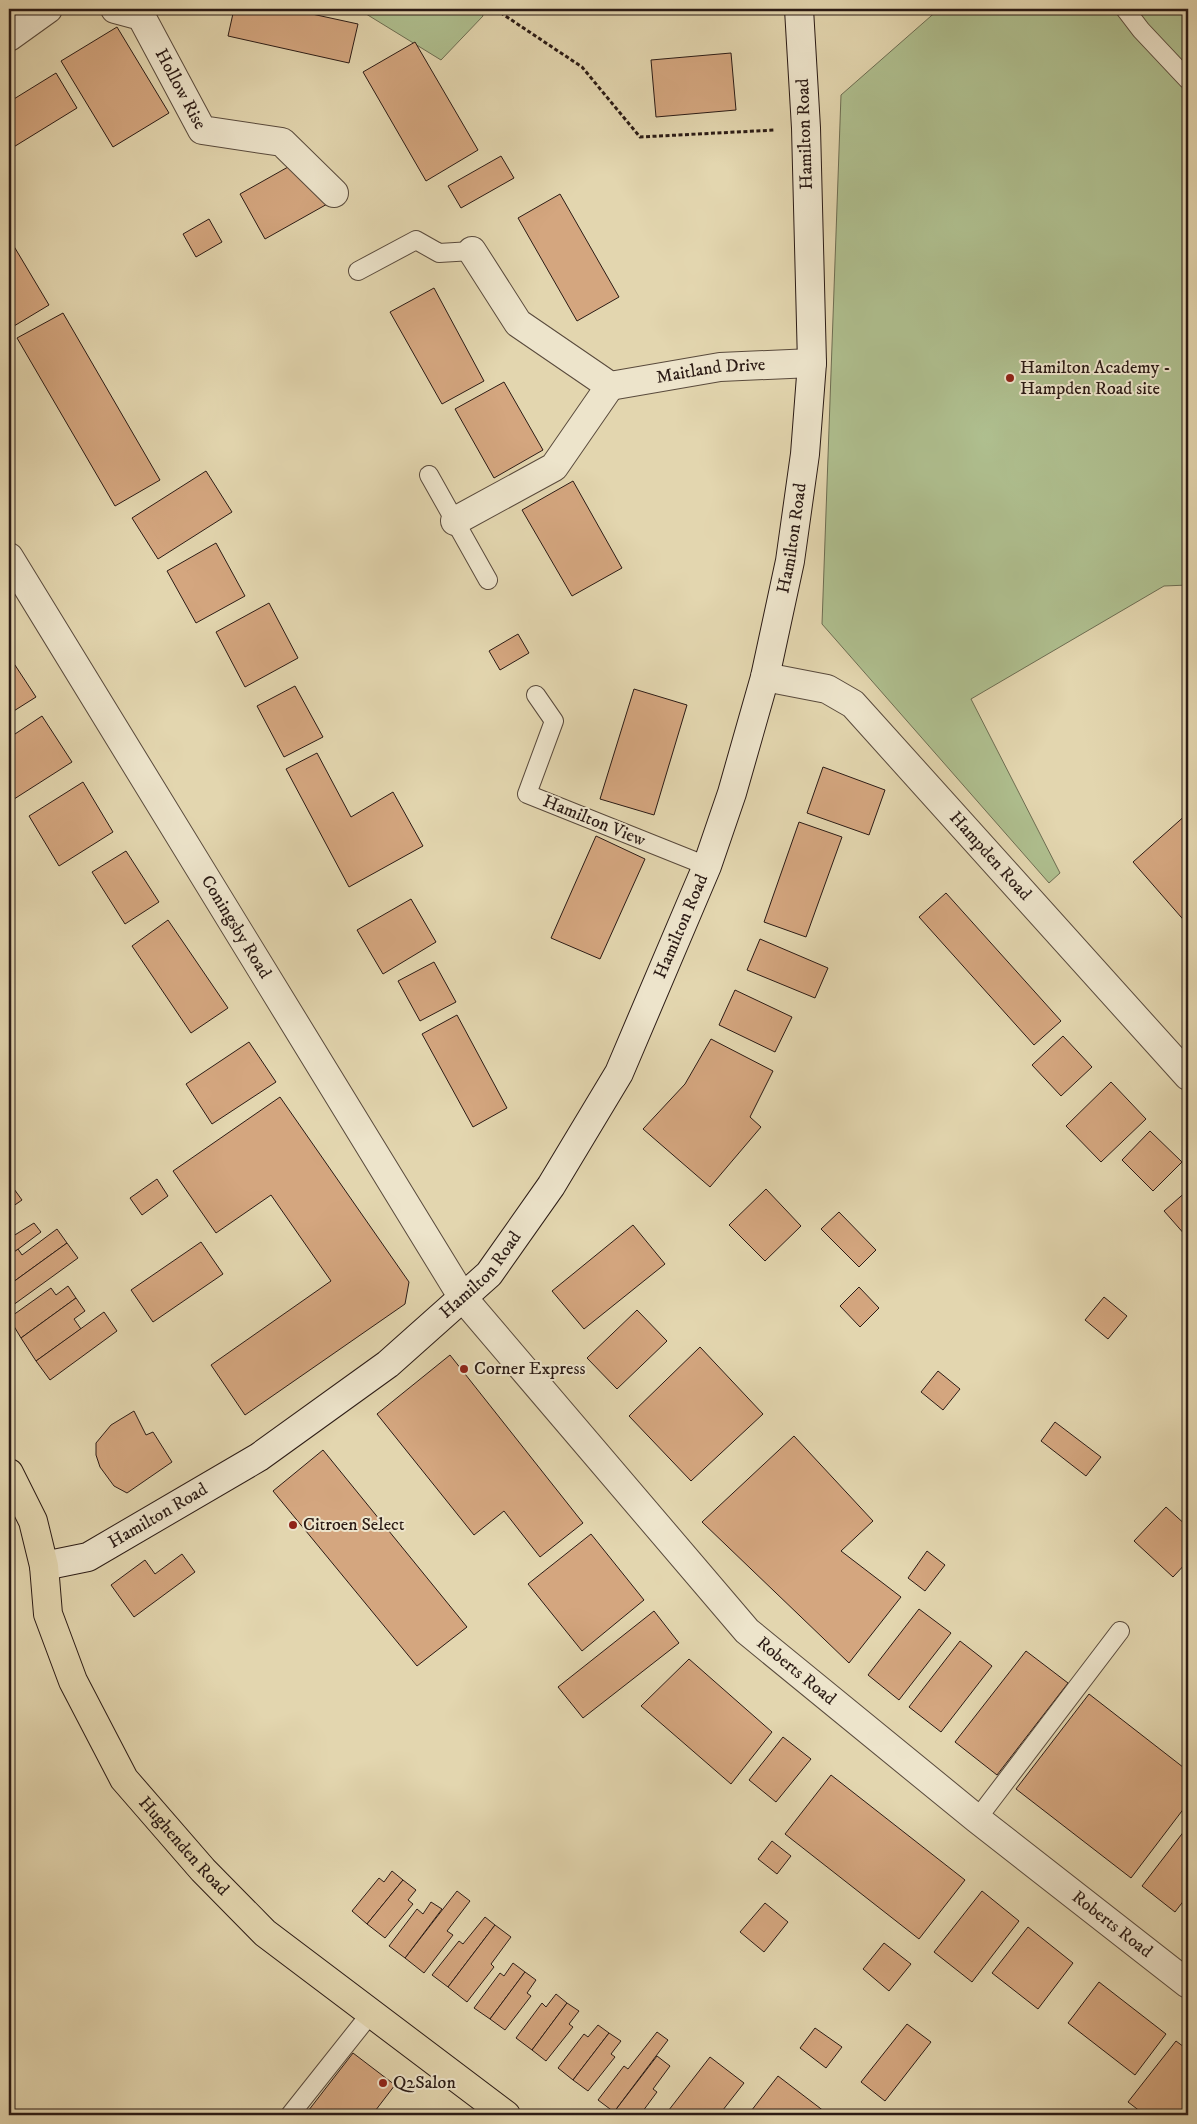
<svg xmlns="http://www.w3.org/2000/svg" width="1197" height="2124" font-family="'IM FELL DW Pica',serif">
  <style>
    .green { fill: #afbf8f; stroke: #6d6d52 }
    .building { fill: #d4a67f; stroke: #2b1b15 }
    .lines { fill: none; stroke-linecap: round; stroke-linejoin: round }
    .lane-casing { stroke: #594a3c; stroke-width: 20 }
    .street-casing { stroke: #594a3c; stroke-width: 30 }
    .secondary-casing { stroke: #2b1b15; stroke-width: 30 }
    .primary-casing { stroke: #2b1b15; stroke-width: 30 }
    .path { stroke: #2b1b15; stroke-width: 3; stroke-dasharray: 4 2.5; stroke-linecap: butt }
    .lane { stroke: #ede4cb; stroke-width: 18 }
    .street { stroke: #ede4cb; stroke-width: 28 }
    .secondary { stroke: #ede4cb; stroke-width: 28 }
    .primary { stroke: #e3d6af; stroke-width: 28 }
    .poi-dot { fill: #8f2418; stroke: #ede4cb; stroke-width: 2 }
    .labels { text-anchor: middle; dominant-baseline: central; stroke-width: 4; stroke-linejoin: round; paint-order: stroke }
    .street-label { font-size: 18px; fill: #2b1b15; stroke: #ede4cb }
    .poi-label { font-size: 18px; fill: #2b1b15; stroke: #ede4cb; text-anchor: start }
  </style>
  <rect width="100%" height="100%" fill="#e3d6af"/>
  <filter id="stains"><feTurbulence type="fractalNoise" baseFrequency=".004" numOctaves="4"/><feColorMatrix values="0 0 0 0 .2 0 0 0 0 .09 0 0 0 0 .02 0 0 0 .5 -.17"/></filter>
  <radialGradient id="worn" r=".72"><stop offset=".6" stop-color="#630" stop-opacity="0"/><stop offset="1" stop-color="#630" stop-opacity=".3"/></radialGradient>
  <!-- green -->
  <g class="green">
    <polygon points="358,9 481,9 483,16 441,60"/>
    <polygon points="939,9 1188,9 1188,585 1164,586 971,699 1060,873 1049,883 822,624 841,95"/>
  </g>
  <!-- building -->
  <g class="building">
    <polygon points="234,9 289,9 358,24 349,63 228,36"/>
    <polygon points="117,27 169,113 113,147 61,61"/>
    <polygon points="415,42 478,150 426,181 363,72"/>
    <polygon points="731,53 736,110 656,117 651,60"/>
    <polygon points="56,73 77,108 12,148 9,143 9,102"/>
    <polygon points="501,156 514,178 461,208 448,186"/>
    <polygon points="304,158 329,203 265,239 240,194"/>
    <polygon points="560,194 619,297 577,321 518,218"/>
    <polygon points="209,219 222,242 196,257 183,234"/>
    <polygon points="9,238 49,305 9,329"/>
    <polygon points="434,288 484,381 442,404 390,312"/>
    <polygon points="63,313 160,480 115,506 17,338"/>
    <polygon points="504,382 543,450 494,478 455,409"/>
    <polygon points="206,471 232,512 158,559 132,518"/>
    <polygon points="573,481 622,568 572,596 522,510"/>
    <polygon points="216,543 245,596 196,623 167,571"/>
    <polygon points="269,603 298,658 245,687 216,632"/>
    <polygon points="518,634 529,653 500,670 489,651"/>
    <polygon points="9,656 36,697 9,714"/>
    <polygon points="295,686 323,737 284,757 257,706"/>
    <polygon points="634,689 687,705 654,815 600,799"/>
    <polygon points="42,716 72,762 11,801 9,798 9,738"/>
    <polygon points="317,753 351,817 393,792 423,846 349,887 286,769"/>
    <polygon points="823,767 885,790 869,835 807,813"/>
    <polygon points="83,782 113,832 59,866 29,816"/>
    <polygon points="1188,813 1188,925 1133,862"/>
    <polygon points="799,822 842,837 806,937 764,922"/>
    <polygon points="596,836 645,859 600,959 551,938"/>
    <polygon points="126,851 159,902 125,924 92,872"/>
    <polygon points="946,893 1061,1021 1034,1045 919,917"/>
    <polygon points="411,899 436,942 383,974 357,930"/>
    <polygon points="168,920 228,1008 191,1033 132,946"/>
    <polygon points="760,939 828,968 815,998 747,970"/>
    <polygon points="434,962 456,1002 420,1021 398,981"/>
    <polygon points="735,990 792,1017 775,1052 719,1025"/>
    <polygon points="457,1015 507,1108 473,1127 422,1034"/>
    <polygon points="1063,1036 1092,1067 1061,1096 1032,1065"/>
    <polygon points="711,1039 773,1071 750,1117 761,1127 710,1187 643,1129 685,1084"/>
    <polygon points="249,1042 276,1082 212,1124 186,1084"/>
    <polygon points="1111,1082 1146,1119 1101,1162 1066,1126"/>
    <polygon points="280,1097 409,1282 405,1304 245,1415 211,1365 331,1281 271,1195 216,1233 173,1171"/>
    <polygon points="1150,1131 1182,1162 1153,1191 1122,1160"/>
    <polygon points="157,1179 168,1196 142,1215 130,1198"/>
    <polygon points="9,1182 22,1200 9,1209"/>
    <polygon points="766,1189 801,1226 765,1261 729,1225"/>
    <polygon points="1188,1190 1188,1234 1186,1236 1164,1211"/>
    <polygon points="839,1212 876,1250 859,1267 821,1229"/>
    <polygon points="34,1223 41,1232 9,1256 9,1237 10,1238"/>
    <polygon points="633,1225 665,1264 584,1329 552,1291"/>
    <polygon points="57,1229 67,1243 9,1285 9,1256 18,1249 22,1255"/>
    <polygon points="201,1242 223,1274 153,1322 131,1290"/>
    <polygon points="67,1243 78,1258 9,1308 9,1285"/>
    <polygon points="68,1286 76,1298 21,1338 9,1318 51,1288 56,1295"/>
    <polygon points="859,1287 879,1308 860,1327 840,1306"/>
    <polygon points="1104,1297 1127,1316 1108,1339 1085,1320"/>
    <polygon points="76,1298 85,1311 74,1319 81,1329 36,1361 21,1338"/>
    <polygon points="637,1310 667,1341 617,1389 587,1358"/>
    <polygon points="104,1312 117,1331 50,1380 36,1361"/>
    <polygon points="700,1347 763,1414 691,1481 629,1416"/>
    <polygon points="450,1355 583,1523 540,1557 504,1511 474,1535 377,1414"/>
    <polygon points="938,1371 960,1389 943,1410 921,1392"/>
    <polygon points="134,1411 146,1435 153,1432 172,1462 127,1493 114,1486 100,1467 96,1455 96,1443 111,1425"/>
    <polygon points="1055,1422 1101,1457 1086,1476 1041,1441"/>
    <polygon points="794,1436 873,1521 841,1551 901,1597 849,1663 702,1522"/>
    <polygon points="323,1450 467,1627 417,1666 273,1491"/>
    <polygon points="1166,1507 1188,1527 1188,1561 1173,1577 1134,1541"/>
    <polygon points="591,1534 644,1600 582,1651 528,1584"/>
    <polygon points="927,1551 945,1565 925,1591 908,1578"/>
    <polygon points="182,1554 195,1572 134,1617 111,1585 145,1560 155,1574"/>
    <polygon points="919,1609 951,1633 899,1700 868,1675"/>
    <polygon points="654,1611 679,1643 583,1718 558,1687"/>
    <polygon points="960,1641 992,1666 941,1732 909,1707"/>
    <polygon points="1026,1651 1068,1683 997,1775 955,1742"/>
    <polygon points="689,1659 772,1732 731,1784 641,1706"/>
    <polygon points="1089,1694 1188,1771 1188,1803 1131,1878 1016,1789"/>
    <polygon points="783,1737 811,1759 776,1802 749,1780"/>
    <polygon points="831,1775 965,1880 919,1939 785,1834"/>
    <polygon points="1188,1826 1188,1895 1175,1912 1142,1886"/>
    <polygon points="772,1841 791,1856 777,1874 758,1859"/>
    <polygon points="392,1871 403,1880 367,1924 352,1911 379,1878 384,1882"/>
    <polygon points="403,1880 416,1890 408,1900 413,1904 385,1938 367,1924"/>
    <polygon points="457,1891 470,1901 447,1931 453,1935 424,1973 405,1958"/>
    <polygon points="982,1891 1019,1921 972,1982 934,1952"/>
    <polygon points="431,1902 442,1909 405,1958 389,1946 417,1909 423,1914"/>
    <polygon points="765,1903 788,1922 764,1952 740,1932"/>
    <polygon points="485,1917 495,1925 448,1987 432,1975 459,1941 463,1944"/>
    <polygon points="495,1925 511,1937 491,1964 494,1967 467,2002 448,1987"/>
    <polygon points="1028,1927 1073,1963 1038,2009 992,1973"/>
    <polygon points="884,1943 911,1964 889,1991 863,1969"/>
    <polygon points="513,1963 525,1972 490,2019 474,2008 500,1973 504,1976"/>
    <polygon points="525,1972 536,1980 527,1993 531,1996 505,2030 490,2019"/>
    <polygon points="1099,1982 1166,2034 1135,2075 1068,2023"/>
    <polygon points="556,1994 567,2003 532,2050 516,2038 542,2003 546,2007"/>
    <polygon points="567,2003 579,2011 569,2024 573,2027 546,2061 532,2050"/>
    <polygon points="907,2024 931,2042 885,2101 861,2082"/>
    <polygon points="598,2025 609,2033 573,2080 558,2068 584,2034 588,2037"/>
    <polygon points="815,2028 842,2047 826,2068 800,2048"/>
    <polygon points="657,2032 668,2040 614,2112 598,2100 624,2066 628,2069"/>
    <polygon points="609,2033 621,2041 611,2054 615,2057 588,2091 573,2080"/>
    <polygon points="1176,2041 1188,2050 1188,2107 1182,2115 1145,2115 1128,2102"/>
    <polygon points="353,2053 395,2085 372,2115 305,2115"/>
    <polygon points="657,2056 670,2066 653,2089 657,2092 640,2115 617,2115 614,2112"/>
    <polygon points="710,2057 744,2083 719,2115 665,2115"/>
    <polygon points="778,2076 829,2115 748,2115"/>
  </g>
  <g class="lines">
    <defs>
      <g id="lane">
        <polyline points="1125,9 1141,30 1188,80"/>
        <polyline points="358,271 416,240 439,253 472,251"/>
        <polyline points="429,475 488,580"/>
        <polyline points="536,695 554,721 527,794 707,866"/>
        <polyline points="977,1819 1120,1631"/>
        <polyline points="290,2115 371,2013"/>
      </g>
      <g id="street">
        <path id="s1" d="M115 9 141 16 202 130 282 142 334 193"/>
        <polyline points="9,37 48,9"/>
        <path id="s2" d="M472 251 518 323 610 386 720 367 812 363"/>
        <polyline points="455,521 554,467 610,386"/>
        <path id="s3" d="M9 557 463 1298 747 1631 977 1819 1188 1984"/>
        <path id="s4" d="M765 677 827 689 853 704 1188 1076"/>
      </g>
      <g id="secondary">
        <path id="s5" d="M44 1566 88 1557 259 1457 388 1364 489 1274 551 1186 619 1073 707 866 732 793 765 677 790 561 805 454 812 363 806 128 799 9"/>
      </g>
      <g id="primary">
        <path id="s6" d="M9 1473 33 1521 44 1566 48 1614 73 1681 124 1779 203 1870 265 1933 506 2115"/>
      </g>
    </defs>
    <!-- lane casing -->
    <use href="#lane" class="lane-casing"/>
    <!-- street casing -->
    <use href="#street" class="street-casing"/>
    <!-- secondary casing -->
    <use href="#secondary" class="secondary-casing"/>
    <!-- primary casing -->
    <use href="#primary" class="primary-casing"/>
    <!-- path -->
    <polyline class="path" points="495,9 582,67 640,137 775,130"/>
    <!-- lane -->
    <use href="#lane" class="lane"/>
    <!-- street -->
    <use href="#street" class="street"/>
    <!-- secondary -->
    <use href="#secondary" class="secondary"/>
    <!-- primary -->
    <use href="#primary" class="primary"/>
  </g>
  <!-- markers -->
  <g class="poi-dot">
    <circle cx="1010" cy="378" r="5"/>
    <circle cx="464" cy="1369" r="5"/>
    <circle cx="293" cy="1525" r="5"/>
    <circle cx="383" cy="2083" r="5"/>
  </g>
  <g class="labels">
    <!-- street labels -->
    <g class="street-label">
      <text stroke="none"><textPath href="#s1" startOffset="110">Hollow Rise</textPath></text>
      <text transform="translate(805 134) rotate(-92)">Hamilton Road</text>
      <text stroke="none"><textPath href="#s2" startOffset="299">Maitland Drive</textPath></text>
      <text stroke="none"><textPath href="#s5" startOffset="1341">Hamilton Road</textPath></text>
      <text transform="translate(594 821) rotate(22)">Hamilton View</text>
      <text stroke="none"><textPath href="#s4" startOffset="298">Hampden Road</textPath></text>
      <text stroke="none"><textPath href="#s5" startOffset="936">Hamilton Road</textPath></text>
      <text stroke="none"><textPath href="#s3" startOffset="434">Coningsby Road</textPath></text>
      <text stroke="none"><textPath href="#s5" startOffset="531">Hamilton Road</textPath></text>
      <text stroke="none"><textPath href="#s5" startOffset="126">Hamilton Road</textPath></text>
      <text stroke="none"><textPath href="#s3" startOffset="1370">Roberts Road</textPath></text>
      <text stroke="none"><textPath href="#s6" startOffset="420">Hughenden Road</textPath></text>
      <text stroke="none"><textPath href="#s3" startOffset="1775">Roberts Road</textPath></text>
    </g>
    <!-- poi labels -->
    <g class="poi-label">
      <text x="1020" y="368">Hamilton Academy -<tspan x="1020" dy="21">Hampden Road site</tspan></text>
      <text x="474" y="1369">Corner Express</text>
      <text x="303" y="1525">Citroen Select</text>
      <text x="393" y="2083">Q2Salon</text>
    </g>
  </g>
  <!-- margin -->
  <rect width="1197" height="2124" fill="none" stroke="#e3d6af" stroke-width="30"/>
  <rect x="10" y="10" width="1177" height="2104" fill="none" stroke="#2b1b15" stroke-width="2.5"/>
  <rect x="15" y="15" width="1167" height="2094" fill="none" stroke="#2b1b15"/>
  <rect width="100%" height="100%" filter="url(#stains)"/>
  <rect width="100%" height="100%" fill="url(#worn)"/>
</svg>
